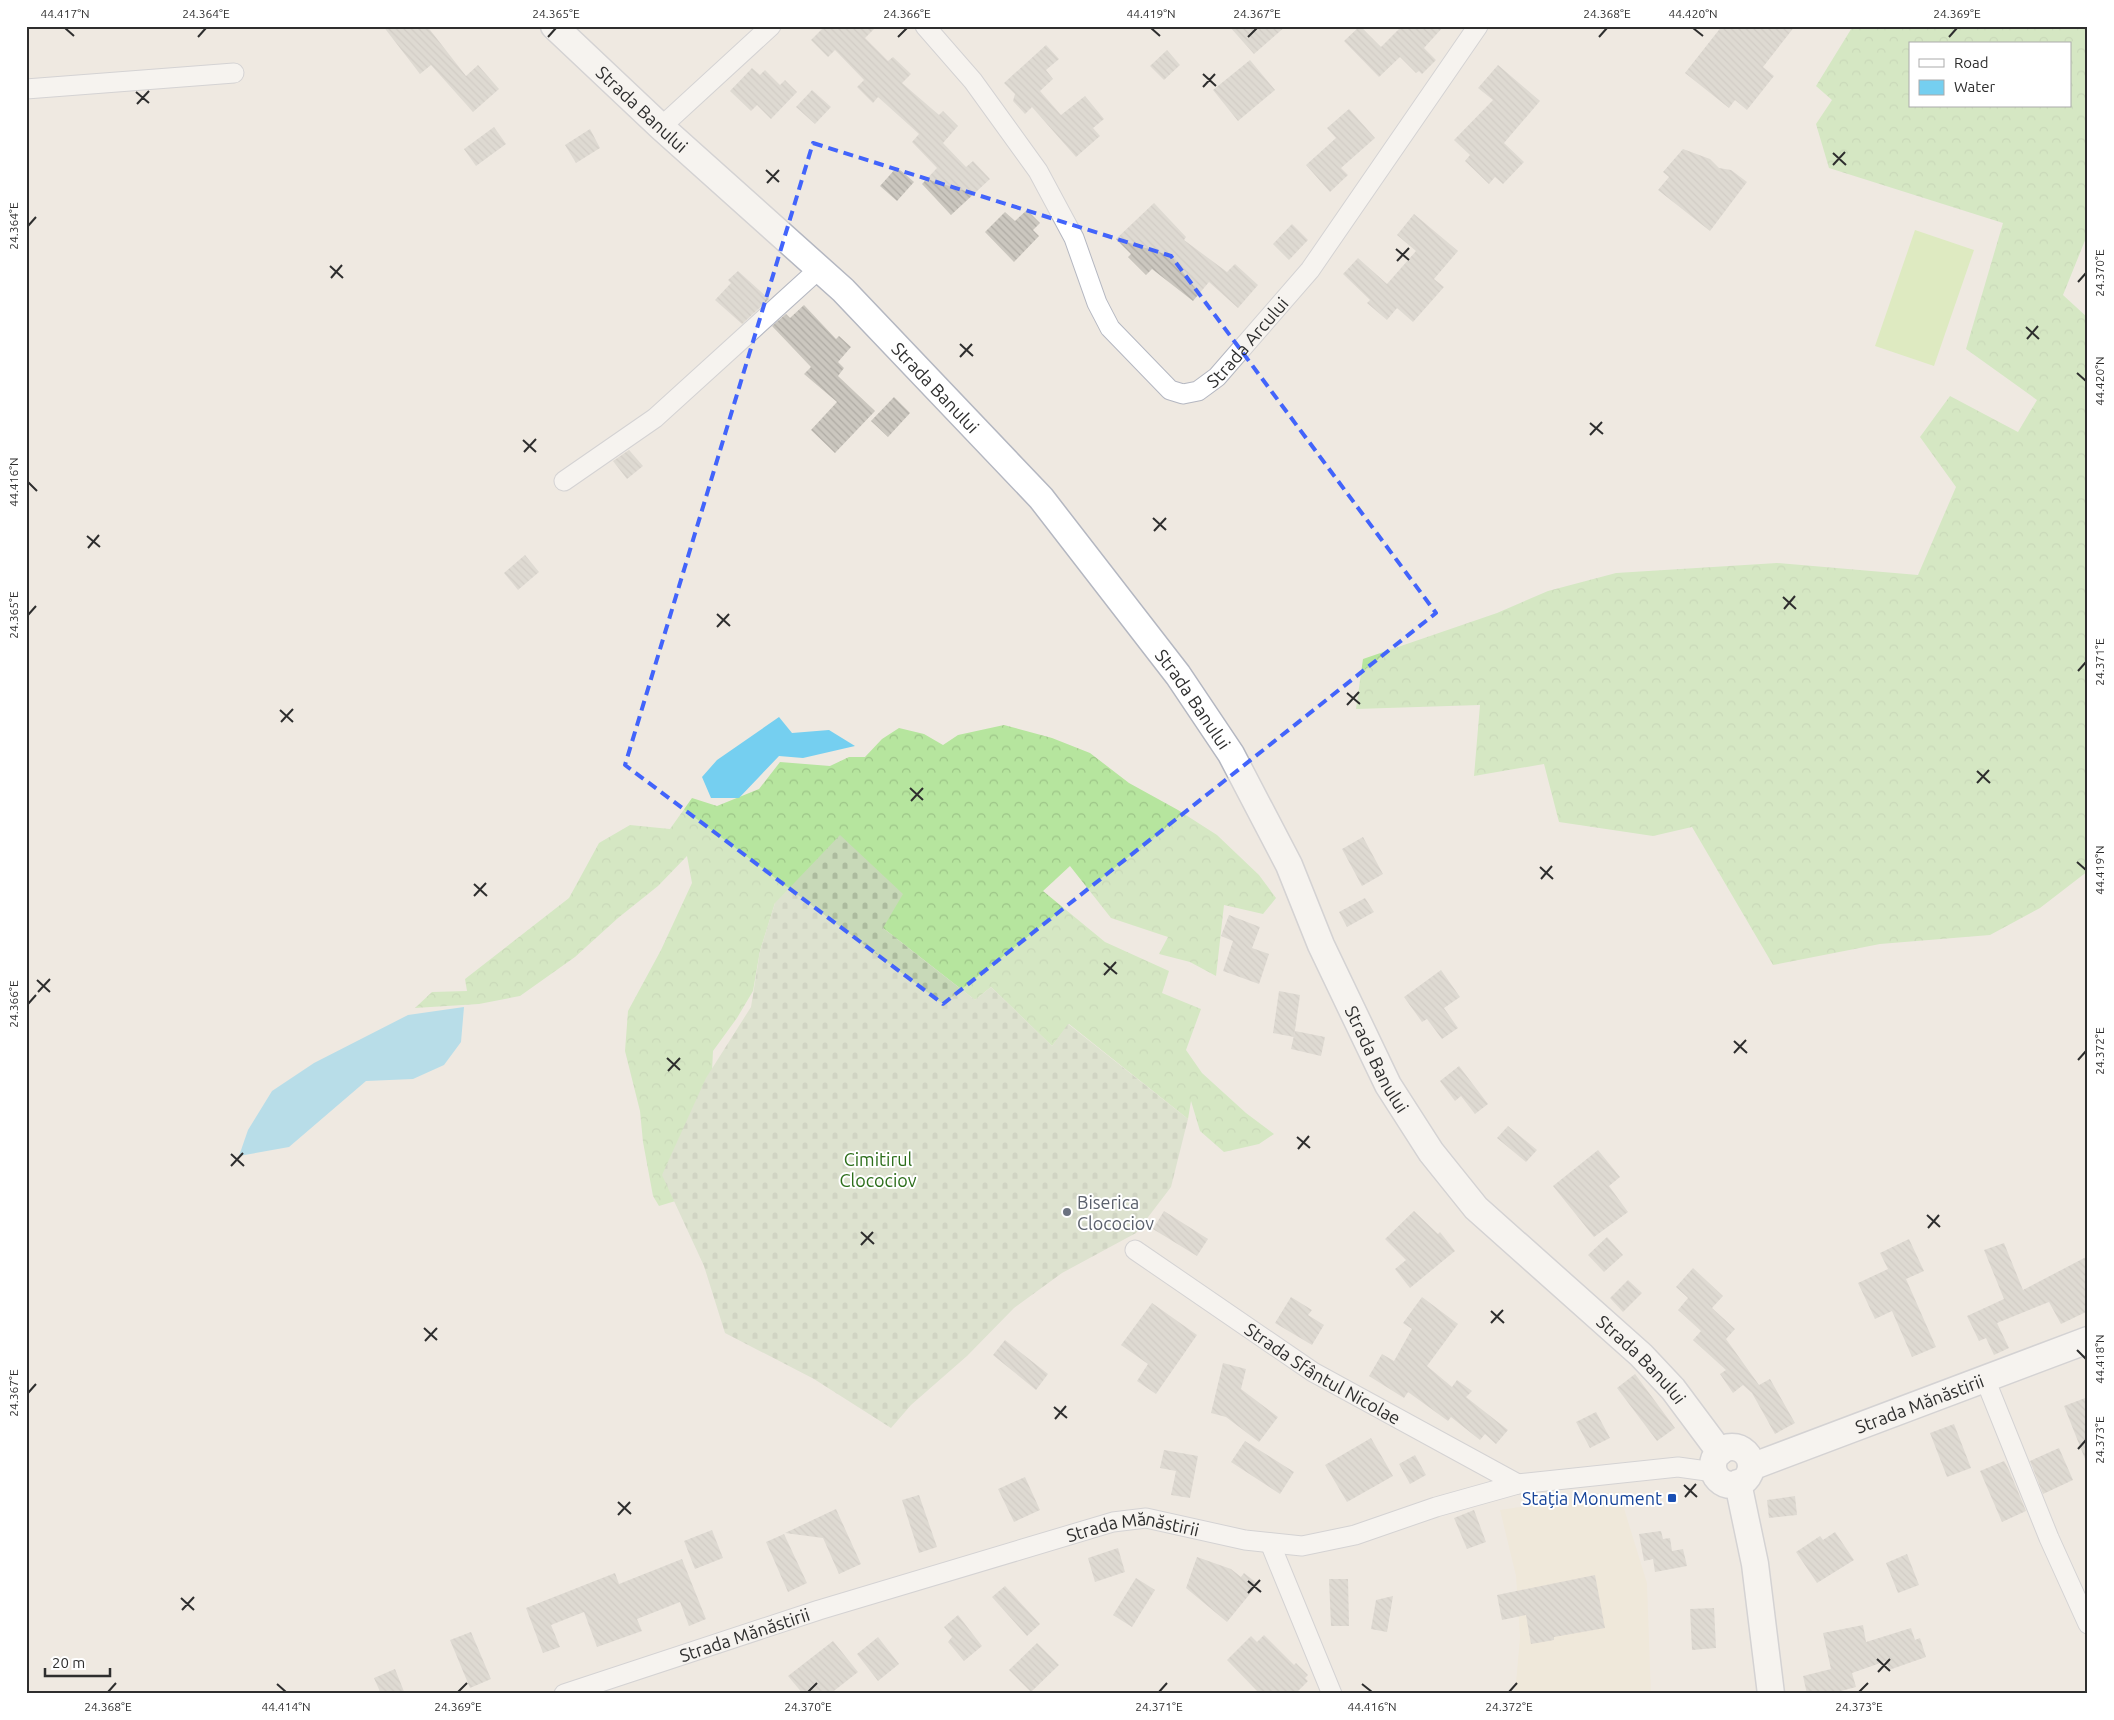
<svg xmlns="http://www.w3.org/2000/svg" width="2114" height="1720" font-family="Ubuntu,sans-serif">
  <style>
    .education { fill: #f0e6d1 }
    .forest { fill: url(#forest-crowns); fill-rule: evenodd }
    .cemetery { fill: url(#cemetery-stones) }
    .pitch { fill: #c9ec9a }
    .water { fill: #75cff0 }
    .building { fill: url(#building-back-hatch) }
    .lines { fill: none; stroke-linecap: round; stroke-linejoin: round }
    .street-casing { stroke: #b4b7c1; stroke-width: 21 }
    .secondary-casing { stroke: #b4b7c1; stroke-width: 29 }
    .street { stroke: #fff; stroke-width: 19 }
    .secondary { stroke: #fff; stroke-width: 26 }
    .marked { fill: none; stroke: #4264fb; stroke-width: 4; stroke-dasharray: 10 6; stroke-linejoin: round }
    .ticks { fill: none; stroke: #2e2e2e; stroke-width: 2 }
    .worship-dot { fill: #6b7280; stroke: #fff; stroke-width: 2 }
    .transit-dot { fill: #1a4fb4; stroke: #fff; stroke-width: 2 }
    .labels { text-anchor: middle; dominant-baseline: central; stroke-width: 4; stroke-linejoin: round; paint-order: stroke }
    .street-label { font-size: 18px; fill: #2e2e2e; stroke: #fff }
    .park-label { font-size: 18px; fill: #2c6e1b; stroke: #fff }
    .worship-label { font-size: 18px; fill: #5b616d; stroke: #fff; text-anchor: start }
    .transit-label { font-size: 18px; fill: #164399; stroke: #fff; text-anchor: end }
    .neatline { fill: none; stroke: #2e2e2e; stroke-width: 2 }
    .ticks-label { font-size: 12px; text-anchor: middle; fill: #2e2e2e }
  </style>
  <defs>
    <pattern id="forest-crowns" width="20" height="18" patternUnits="userSpaceOnUse" patternTransform="scale(1.25)"><rect width="20" height="18" fill="#b6e59e"/><path d="M2 6a3 3 0 1 1 6 0M12 15a3 3 0 1 1 6 0" fill="none" stroke="#9dc588"/></pattern>
    <pattern id="cemetery-stones" width="16" height="16" patternUnits="userSpaceOnUse" patternTransform="scale(1.25)"><rect width="16" height="16" fill="#c8d9b8"/><path d="M2 7V4a2 2 0 0 1 4 0v3zM10 15v-3a2 2 0 0 1 4 0v3z" fill="#acbb9e"/></pattern>
    <pattern id="building-back-hatch" width="6" height="6" patternUnits="userSpaceOnUse" patternTransform="scale(1.25)"><rect width="6" height="6" fill="#cbc7bf"/><path d="M-1 5l2 2M0 0l6 6M5-1l2 2" fill="none" stroke="#afaba4"/></pattern>
  </defs>
  <rect width="100%" height="100%" fill="#efe9e1"/>
  <!-- education -->
  <polygon class="education" points="1619,1492 1647,1583 1651,1694 1515,1694 1520,1637 1516,1576 1500,1510"/>
  <!-- forest -->
  <g class="forest">
    <path d="M1853 26H2088V233L2063 295 2088 318V871L2040 908 1990 935 1880 944 1773 965 1692 827 1653 836 1559 822 1544 764 1474 776 1480 705 1356 709 1363 659 1497 613 1548 591 1616 573 1777 563 1918 575 1956 487 1920 437 1950 396 2018 432 2037 400 1966 349 2003 223 1829 168 1816 124 1832 100 1816 86ZM1910 44H2070V106H1910Z"/>
    <polygon points="1004,725 1052,738 1090,753 1129,783 1178,810 1217,835 1259,875 1276,898 1263,914 1224,905 1216,976 1190,962 1159,954 1168,937 1111,918 1070,866 1043,891 1105,942 1169,971 1162,993 1201,1009 1186,1050 1202,1073 1246,1113 1274,1134 1259,1144 1224,1152 1200,1131 1191,1101 1188,1119 1069,1024 1052,1046 991,987 975,1000 883,928 775,903 760,951 753,991 737,1018 713,1051 711,1092 692,1196 659,1206 653,1196 643,1142 640,1111 625,1051 628,1011 661,950 692,883 687,856 658,886 618,918 575,957 520,996 479,1004 415,1008 432,992 467,991 465,979 569,898 599,843 630,825 670,829 692,798 717,806 759,789 780,762 830,766 849,757 865,757 882,739 899,728 924,734 943,745 958,735"/>
  </g>
  <!-- cemetery -->
  <polygon class="cemetery" points="840,835 903,894 883,928 975,1000 991,987 1052,1046 1068,1024 1188,1119 1171,1187 1136,1233 1062,1273 1014,1308 967,1356 911,1405 891,1428 814,1379 725,1333 704,1266 662,1175 706,1078 751,1007 760,951 775,903"/>
  <!-- pitch -->
  <polygon class="pitch" points="1915,230 1974,250 1934,366 1875,346"/>
  <!-- water -->
  <g class="water">
    <polygon points="779,717 792,733 829,730 855,746 803,758 779,756 739,798 711,798 702,777 717,760"/>
    <polygon points="464,1007 461,1042 444,1065 413,1079 366,1081 289,1147 239,1156 248,1130 272,1091 314,1063 408,1015"/>
  </g>
  <!-- building -->
  <g class="building">
    <polygon points="383,26 427,26 466,76 478,65 499,89 473,112 431,65 420,74"/>
    <polygon points="825,26 877,26 865,38 888,61 893,57 911,74 902,83 939,115 943,111 958,126 943,143 966,167 973,161 990,179 951,215 922,184 937,168 912,142 919,134 878,97 873,103 857,87 864,80 835,50 828,57 811,40"/>
    <polygon points="1229,26 1286,26 1254,54"/>
    <polygon points="1360,26 1381,47 1402,26 1444,26 1424,48 1436,60 1422,74 1419,71 1416,73 1400,57 1379,77 1344,41"/>
    <polygon points="1722,26 1795,26 1763,67 1774,76 1747,110 1735,100 1729,108 1685,73"/>
    <polygon points="1046,45 1059,59 1046,70 1053,79 1040,91 1061,115 1085,96 1104,119 1093,128 1100,136 1076,157 1032,107 1025,114 1013,101 1015,94 1004,83"/>
    <polygon points="1167,50 1180,65 1164,80 1150,66"/>
    <polygon points="1250,60 1275,90 1238,121 1213,90"/>
    <polygon points="1498,65 1540,101 1504,143 1524,162 1503,184 1495,177 1489,184 1465,161 1470,155 1454,140 1493,100 1478,88"/>
    <polygon points="752,68 760,75 765,70 780,85 785,80 797,92 771,119 757,105 751,111 730,91"/>
    <polygon points="812,90 831,107 815,124 796,107"/>
    <polygon points="1349,109 1375,138 1341,168 1348,175 1330,192 1306,165 1336,138 1327,128"/>
    <polygon points="494,127 506,144 476,166 464,149"/>
    <polygon points="590,129 600,148 576,163 565,145"/>
    <polygon points="1683,149 1710,159 1719,168 1731,170 1747,182 1710,231 1658,190 1669,177 1663,172"/>
    <polygon points="897,167 914,182 897,201 880,186"/>
    <polygon points="1154,203 1186,237 1184,240 1227,272 1235,264 1258,285 1238,308 1209,282 1193,301 1152,269 1146,275 1128,257 1131,254 1116,239"/>
    <polygon points="1027,210 1040,223 1033,230 1039,236 1014,262 985,232 1005,212 1015,221"/>
    <polygon points="1414,214 1458,251 1434,279 1444,287 1413,322 1397,308 1387,320 1367,303 1370,300 1343,274 1358,258 1387,284 1416,251 1397,235"/>
    <polygon points="1292,224 1308,240 1289,260 1273,244"/>
    <polygon points="738,271 769,299 742,324 715,300 731,283 728,280"/>
    <polygon points="804,305 836,339 839,336 851,347 838,362 844,368 838,376 875,411 835,453 811,430 837,402 804,374 811,367 772,326 786,314 790,318"/>
    <polygon points="894,397 910,413 888,437 871,421"/>
    <polygon points="629,450 643,466 627,479 613,461"/>
    <polygon points="525,555 539,572 518,590 504,573"/>
    <polygon points="1363,837 1383,874 1362,886 1342,849"/>
    <polygon points="1365,898 1374,912 1347,927 1339,912"/>
    <polygon points="1229,915 1260,927 1252,948 1269,954 1259,984 1223,971 1233,941 1221,936"/>
    <polygon points="1441,970 1460,997 1444,1008 1458,1028 1442,1039 1427,1019 1422,1022 1404,997"/>
    <polygon points="1279,991 1300,995 1294,1037 1273,1033"/>
    <polygon points="1295,1031 1325,1037 1321,1056 1291,1049"/>
    <polygon points="1459,1066 1488,1104 1475,1114 1461,1096 1455,1101 1440,1081"/>
    <polygon points="1508,1126 1537,1150 1526,1162 1497,1138"/>
    <polygon points="1598,1150 1620,1177 1609,1186 1628,1212 1594,1237 1553,1186"/>
    <polygon points="1164,1211 1208,1239 1197,1256 1153,1229"/>
    <polygon points="1414,1211 1438,1234 1440,1232 1455,1251 1410,1288 1395,1269 1406,1260 1385,1239"/>
    <polygon points="1607,1237 1623,1255 1604,1272 1588,1255"/>
    <polygon points="1909,1239 1924,1271 1906,1279 1936,1347 1912,1357 1892,1311 1875,1319 1858,1283 1888,1269 1880,1253"/>
    <polygon points="2004,1243 2023,1290 2088,1256 2088,1311 2061,1324 2049,1302 1997,1323 2009,1348 1994,1355 1986,1338 1979,1341 1967,1316 2004,1299 1984,1250"/>
    <polygon points="1693,1268 1723,1296 1712,1308 1735,1329 1726,1339 1759,1385 1770,1379 1795,1423 1775,1434 1752,1393 1743,1385 1733,1393 1720,1374 1726,1370 1693,1340 1701,1331 1678,1310 1688,1298 1676,1287"/>
    <polygon points="1628,1280 1642,1293 1623,1312 1610,1298"/>
    <polygon points="1291,1297 1312,1310 1308,1315 1324,1325 1312,1345 1275,1323"/>
    <polygon points="1422,1297 1458,1324 1427,1366 1452,1387 1457,1380 1472,1391 1466,1397 1508,1430 1496,1444 1485,1434 1480,1440 1451,1417 1448,1421 1408,1392 1404,1398 1369,1376 1382,1354 1394,1361 1412,1329 1403,1323"/>
    <polygon points="1152,1303 1197,1335 1156,1394 1137,1381 1148,1364 1121,1345"/>
    <polygon points="1005,1340 1048,1374 1036,1390 993,1355"/>
    <polygon points="1223,1363 1246,1369 1241,1389 1278,1417 1259,1442 1226,1417 1211,1413"/>
    <polygon points="1635,1374 1675,1428 1657,1441 1617,1388"/>
    <polygon points="2088,1397 2088,1464 2087,1464 2064,1406"/>
    <polygon points="1596,1412 1610,1438 1590,1448 1576,1422"/>
    <polygon points="1954,1424 1971,1468 1947,1477 1930,1433"/>
    <polygon points="1371,1438 1393,1476 1347,1502 1325,1465"/>
    <polygon points="1245,1441 1294,1472 1280,1494 1231,1462"/>
    <polygon points="2059,1448 2073,1480 2043,1494 2030,1461"/>
    <polygon points="1164,1450 1198,1456 1190,1498 1171,1495 1176,1471 1160,1468"/>
    <polygon points="1415,1455 1426,1475 1410,1484 1399,1464"/>
    <polygon points="2004,1461 2009,1470 2026,1511 2002,1522 1980,1471"/>
    <polygon points="1025,1477 1040,1510 1014,1522 998,1489"/>
    <polygon points="919,1495 937,1547 919,1553 902,1500"/>
    <polygon points="1795,1496 1797,1515 1769,1518 1767,1500"/>
    <polygon points="836,1509 861,1564 839,1574 823,1538 785,1533"/>
    <polygon points="1474,1510 1486,1542 1467,1549 1454,1518"/>
    <polygon points="712,1530 723,1558 695,1569 684,1541"/>
    <polygon points="1661,1531 1663,1539 1670,1538 1672,1551 1683,1549 1687,1566 1655,1572 1653,1559 1644,1561 1639,1534"/>
    <polygon points="1835,1532 1854,1560 1817,1583 1796,1552 1820,1536 1823,1540"/>
    <polygon points="784,1534 807,1583 788,1592 766,1542"/>
    <polygon points="1118,1548 1125,1572 1095,1582 1088,1558"/>
    <polygon points="1907,1554 1919,1585 1898,1593 1886,1563"/>
    <polygon points="1197,1557 1231,1569 1241,1577 1244,1573 1258,1584 1227,1622 1186,1588"/>
    <polygon points="682,1559 706,1619 689,1626 680,1602 637,1619 642,1631 597,1647 584,1612 551,1625 560,1647 543,1653 526,1608 615,1573 619,1584"/>
    <polygon points="1595,1575 1605,1628 1554,1637 1554,1640 1531,1644 1526,1615 1502,1620 1497,1595"/>
    <polygon points="1136,1578 1155,1590 1132,1627 1113,1615"/>
    <polygon points="1329,1579 1348,1579 1349,1626 1331,1626"/>
    <polygon points="1005,1586 1040,1624 1027,1636 992,1597"/>
    <polygon points="1393,1596 1387,1632 1371,1629 1376,1600"/>
    <polygon points="1714,1608 1716,1648 1692,1650 1690,1609"/>
    <polygon points="958,1615 982,1646 964,1661 948,1642 952,1637 944,1627"/>
    <polygon points="1863,1625 1866,1642 1911,1628 1915,1640 1920,1638 1926,1657 1889,1670 1886,1661 1852,1673 1856,1687 1830,1694 1807,1694 1803,1676 1831,1669 1823,1633"/>
    <polygon points="471,1632 491,1679 470,1688 450,1640"/>
    <polygon points="1264,1635 1294,1665 1296,1663 1308,1675 1305,1678 1308,1681 1295,1694 1260,1694 1227,1660 1251,1636 1257,1642"/>
    <polygon points="878,1637 899,1664 878,1681 857,1654"/>
    <polygon points="833,1641 858,1672 830,1694 803,1694 788,1676"/>
    <polygon points="1037,1643 1059,1665 1031,1692 1009,1670"/>
    <polygon points="395,1669 405,1694 381,1694 374,1678"/>
  </g>
  <g class="lines">
    <defs>
      <g id="street">
        <path id="s1" d="M925 26 973 81 1038 171 1074 238 1097 303 1110 328 1170 390 1183 394 1198 391 1217 377 1310 270 1478 26"/>
        <polyline points="26,89 234,73"/>
        <polyline points="661,127 771,26"/>
        <polyline points="564,481 655,418 819,269"/>
        <path id="s2" d="M1135 1250 1313 1372 1518 1484"/>
        <polyline points="1985,1379 2049,1538 2088,1624"/>
        <polyline points="1270,1543 1332,1694"/>
        <path id="s3" d="M564 1694 819 1610 1113 1522 1146 1518 1245 1540 1302 1546 1355 1535 1436 1507 1518 1484 1678 1467 1714 1472"/>
      </g>
      <g id="secondary">
        <path id="s4" d="M554 26 661 127 843 290 1041 498 1178 675 1231 754 1289 865 1321 945 1388 1085 1431 1152 1476 1208 1641 1355 1673 1389 1720 1452"/>
        <circle cx="1732" cy="1466" r="19"/>
        <path id="s5" d="M1751 1467 2088 1340"/>
        <polyline points="1738,1483 1755,1564 1771,1694"/>
      </g>
    </defs>
    <!-- street casing -->
    <use href="#street" class="street-casing"/>
    <!-- secondary casing -->
    <use href="#secondary" class="secondary-casing"/>
    <!-- street -->
    <use href="#street" class="street"/>
    <!-- secondary -->
    <use href="#secondary" class="secondary"/>
  </g>
  <!-- marked area -->
  <path d="M0 0H2114V1720H0ZM813 143 1171 256 1436 613 943 1004 625 765Z" fill="#efe9e1" fill-opacity=".55" fill-rule="evenodd"/>
  <path class="marked" d="M813 143 1171 256 1436 613 943 1004 625 765Z"/>
  <!-- ticks -->
  <path class="ticks" d="M65 28 74 36M1151 28 1160 36M1693 28 1703 36M198 37 206 28M548 37 556 28M898 37 907 28M1248 37 1257 28M1599 37 1607 28M1949 37 1957 28M1203 74 1216 86M1203 87 1215 74M136 92 149 103M137 104 149 91M1833 153 1846 165M1833 165 1845 152M766 170 779 182M767 183 779 170M28 226 36 217M1396 249 1409 260M1397 261 1409 248M330 266 343 278M331 278 342 265M2078 282 2086 273M2026 327 2039 339M2027 339 2038 326M960 344 973 356M960 357 972 344M2077 373 2086 381M1590 423 1603 434M1590 435 1602 422M523 440 536 452M524 452 536 439M28 482 37 491M1153 518 1166 530M1154 531 1166 518M87 536 100 547M88 548 99 535M1783 597 1796 609M1784 609 1795 596M717 614 730 626M28 615 36 606M717 627 729 614M2078 671 2086 662M1347 693 1360 704M1347 705 1359 692M280 710 293 722M281 722 293 709M1977 771 1990 783M1977 783 1989 770M910 788 923 800M911 801 923 788M2077 862 2086 870M1540 867 1553 879M1541 879 1552 866M474 884 487 896M474 896 486 883M1104 963 1117 974M1104 975 1116 962M37 980 50 992M38 992 50 979M28 1004 36 995M1734 1041 1747 1053M1734 1053 1746 1040M667 1058 680 1070M2078 1060 2086 1051M668 1071 680 1058M1297 1137 1310 1148M1298 1149 1309 1136M231 1154 244 1166M231 1166 243 1153M1927 1215 1940 1227M1928 1228 1939 1215M861 1232 874 1244M861 1245 873 1232M1491 1311 1504 1323M1491 1323 1503 1310M424 1328 437 1340M425 1341 437 1328M2077 1350 2086 1359M28 1393 36 1384M1054 1407 1067 1418M1055 1419 1066 1406M2078 1449 2086 1440M1684 1485 1697 1497M1685 1497 1696 1484M618 1502 631 1514M618 1515 630 1502M1248 1581 1261 1592M1248 1593 1260 1580M181 1598 194 1610M182 1610 194 1597M1877 1659 1890 1671M1878 1672 1890 1659M277 1684 286 1692M1362 1684 1372 1692M108 1692 116 1683M458 1692 467 1683M808 1692 817 1683M1159 1692 1167 1683M1509 1692 1517 1683M1859 1692 1868 1683"/>
  <!-- markers -->
  <circle class="worship-dot" cx="1067" cy="1212" r="5"/>
  <rect class="transit-dot" x="1667" y="1493" width="10" height="10" rx="2.5"/>
  <g class="labels">
    <!-- street labels -->
    <g class="street-label">
      <text stroke="none"><textPath href="#s4" startOffset="121">Strada Banului</textPath></text>
      <text stroke="none"><textPath href="#s1" startOffset="542">Strada Arcului</textPath></text>
      <text stroke="none"><textPath href="#s4" startOffset="526">Strada Banului</textPath></text>
      <text stroke="none"><textPath href="#s4" startOffset="931">Strada Banului</textPath></text>
      <text stroke="none"><textPath href="#s4" startOffset="1336">Strada Banului</textPath></text>
      <text stroke="none"><textPath href="#s4" startOffset="1740">Strada Banului</textPath></text>
      <text stroke="none"><textPath href="#s2" startOffset="225">Strada Sfântul Nicolae</textPath></text>
      <text stroke="none"><textPath href="#s5" startOffset="180">Strada Mănăstirii</textPath></text>
      <text stroke="none"><textPath href="#s3" startOffset="595">Strada Mănăstirii</textPath></text>
      <text stroke="none"><textPath href="#s3" startOffset="190">Strada Mănăstirii</textPath></text>
    </g>
    <!-- park labels -->
    <g class="park-label">
      <text x="878" y="1159">Cimitirul<tspan x="878" dy="21">Clocociov</tspan></text>
    </g>
    <!-- worship labels -->
    <g class="worship-label">
      <text x="1077" y="1202">Biserica<tspan x="1077" dy="21">Clocociov</tspan></text>
    </g>
    <!-- transit labels -->
    <g class="transit-label">
      <text x="1662" y="1498">Stația Monument</text>
    </g>
  </g>
  <!-- border -->
  <rect width="2114" height="1720" fill="none" stroke="#ffffff" stroke-width="55"/>
  <!-- legend -->
  <rect x="1909" y="42" width="162" height="65" fill="#ffffff" stroke="#ababab"/>
  <rect x="1919" y="59" width="25" height="8" fill="#ffffff" stroke="#ababab"/>
  <text x="1954" y="68" font-size="15" fill="#2e2e2e">Road</text>
  <rect x="1919" y="80" width="25" height="15" fill="#75cff0" stroke="#ababab"/>
  <text x="1954" y="92" font-size="15" fill="#2e2e2e">Water</text>
  <!-- scale -->
  <path d="M45 1668v8h65v-8" fill="none" stroke="#2e2e2e" stroke-width="2.5"/>
  <text x="52" y="1668" font-size="15" fill="#2e2e2e" stroke="#ffffff" stroke-width="4" paint-order="stroke">20 m</text>
  <rect x="28" y="28" width="2058" height="1664" class="neatline"/>
  <g class="ticks-label">
    <text x="65" y="18">44.417°N</text>
    <text x="206" y="18">24.364°E</text>
    <text x="556" y="18">24.365°E</text>
    <text x="907" y="18">24.366°E</text>
    <text x="1151" y="18">44.419°N</text>
    <text x="1257" y="18">24.367°E</text>
    <text x="1607" y="18">24.368°E</text>
    <text x="1693" y="18">44.420°N</text>
    <text x="1957" y="18">24.369°E</text>
    <text transform="translate(14 226) rotate(-90)" y="4">24.364°E</text>
    <text transform="translate(2100 273) rotate(-90)" y="4">24.370°E</text>
    <text transform="translate(2100 381) rotate(-90)" y="4">44.420°N</text>
    <text transform="translate(14 482) rotate(-90)" y="4">44.416°N</text>
    <text transform="translate(14 615) rotate(-90)" y="4">24.365°E</text>
    <text transform="translate(2100 662) rotate(-90)" y="4">24.371°E</text>
    <text transform="translate(2100 870) rotate(-90)" y="4">44.419°N</text>
    <text transform="translate(14 1004) rotate(-90)" y="4">24.366°E</text>
    <text transform="translate(2100 1051) rotate(-90)" y="4">24.372°E</text>
    <text transform="translate(2100 1359) rotate(-90)" y="4">44.418°N</text>
    <text transform="translate(14 1393) rotate(-90)" y="4">24.367°E</text>
    <text transform="translate(2100 1440) rotate(-90)" y="4">24.373°E</text>
    <text x="108" y="1711">24.368°E</text>
    <text x="286" y="1711">44.414°N</text>
    <text x="458" y="1711">24.369°E</text>
    <text x="808" y="1711">24.370°E</text>
    <text x="1159" y="1711">24.371°E</text>
    <text x="1372" y="1711">44.416°N</text>
    <text x="1509" y="1711">24.372°E</text>
    <text x="1859" y="1711">24.373°E</text>
  </g>
</svg>
